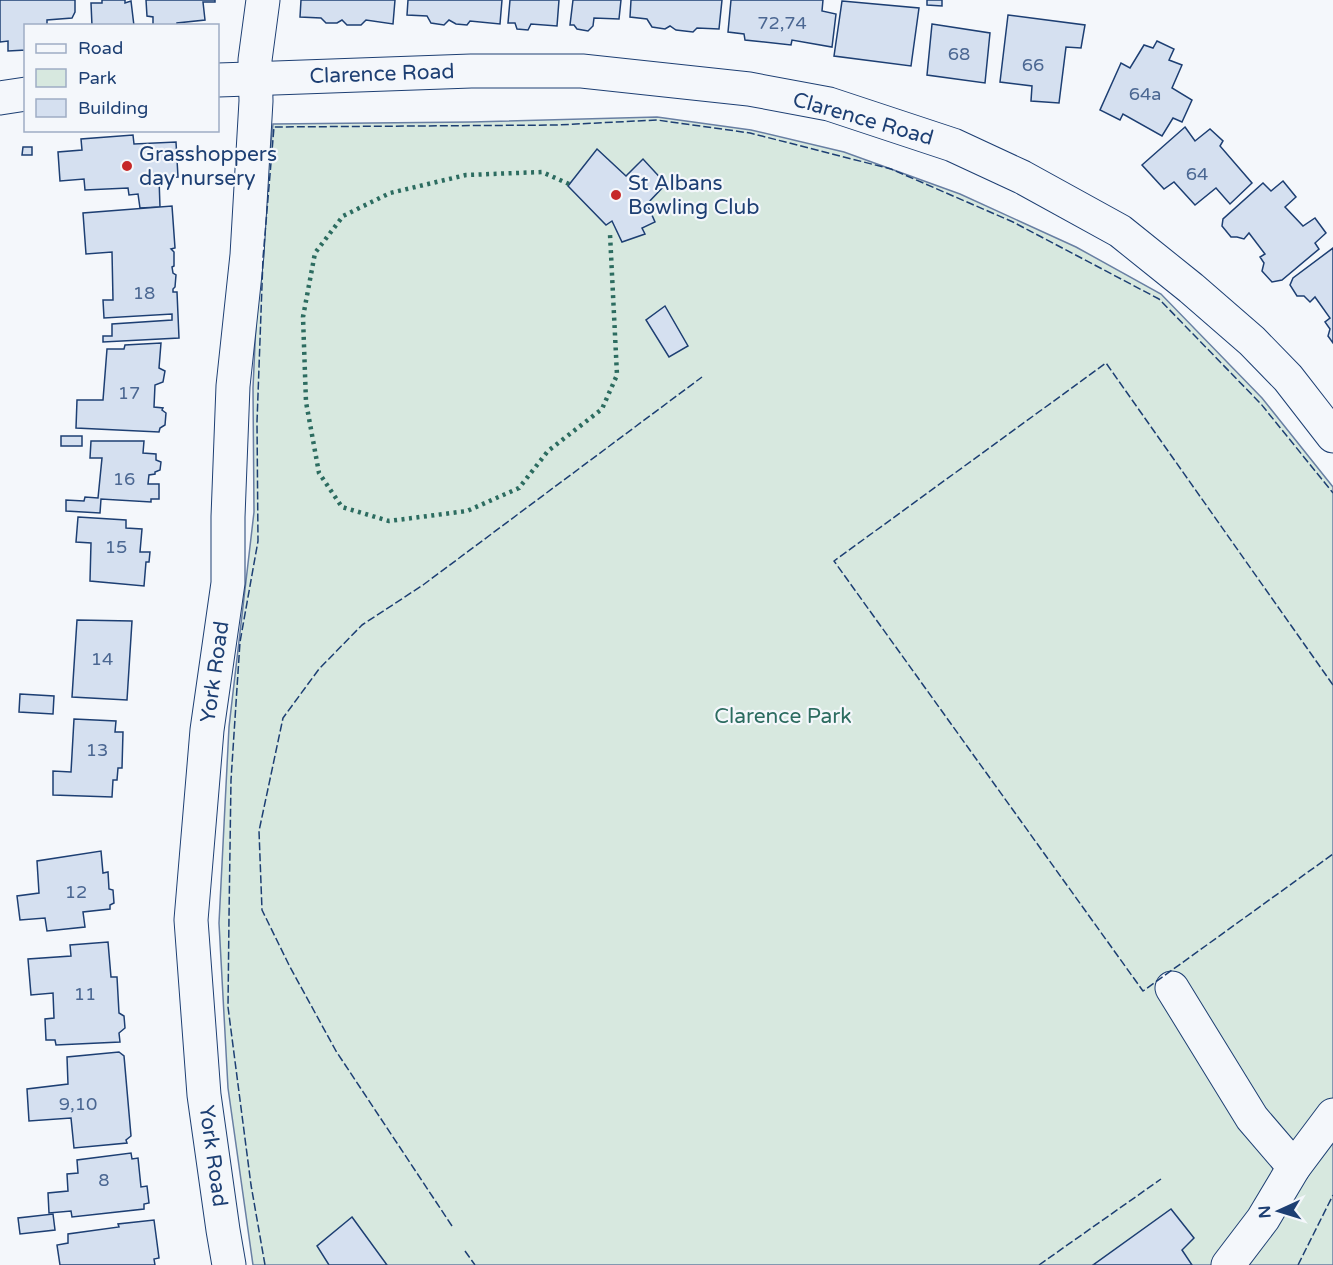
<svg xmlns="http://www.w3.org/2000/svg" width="1333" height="1265" font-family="'Varela Round',sans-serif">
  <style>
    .green { fill: #d7e8df; stroke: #687fa3; stroke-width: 1.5 }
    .building { fill: #d5e0f0; stroke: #1d3f73; stroke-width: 1.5 }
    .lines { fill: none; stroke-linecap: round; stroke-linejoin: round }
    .minor-casing { stroke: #1d3f73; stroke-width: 35 }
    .minor { stroke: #f4f7fb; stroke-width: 33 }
    .hedge { stroke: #2c6c60; stroke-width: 4.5; stroke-dasharray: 3 4.5; stroke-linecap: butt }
    .fence { stroke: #1d3f73; stroke-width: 1.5; stroke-dasharray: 8 3; stroke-linecap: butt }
    .poi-dot { fill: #c62828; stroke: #f4f7fb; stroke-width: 2 }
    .labels { text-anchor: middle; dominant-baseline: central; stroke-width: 4.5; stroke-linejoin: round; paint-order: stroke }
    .number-label { font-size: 18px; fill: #4b6792 }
    .street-label { font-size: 21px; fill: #1d3f73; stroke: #f4f7fb }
    .poi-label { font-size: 21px; fill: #1d3f73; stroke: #f4f7fb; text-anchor: start }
    .park-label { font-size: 21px; fill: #2c6c60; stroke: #f4f7fb }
  </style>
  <rect width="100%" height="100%" fill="#f4f7fb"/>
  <!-- green -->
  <polygon class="green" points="657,117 751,130 844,152 960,194 1076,247 1161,294 1262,398 1333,487 1333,1265 253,1265 228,1088 219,923 229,727 254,512 253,388 259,258 273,124 471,122"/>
  <!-- building -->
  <g class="building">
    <polygon points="0,0 75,0 75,12 72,18 47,20 47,26 26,26 26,50 8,51 8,41 0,42"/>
    <polygon points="102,0 125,0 125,3 131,1 134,26 92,26 91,3 102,3"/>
    <polygon points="146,0 215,0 215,2 203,2 205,20 177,23 177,26 153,26 153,17 147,16"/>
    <polygon points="301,0 395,0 393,24 366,20 361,25 347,25 342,20 337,23 326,23 321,18 300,17"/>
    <polygon points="408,0 502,0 500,24 470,21 467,25 456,24 449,20 444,25 431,23 427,16 407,15"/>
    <polygon points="510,0 559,0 557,26 531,24 528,30 517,29 515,23 508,23"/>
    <polygon points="573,0 621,0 619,19 594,18 593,26 588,31 577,29 574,25 570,25"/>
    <polygon points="631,0 722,0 719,29 697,28 693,32 676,30 670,26 665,29 652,27 647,19 630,17"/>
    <polygon points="731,0 823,0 822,11 836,14 832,47 792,40 791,45 745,40 744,34 728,32"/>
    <polygon points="927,0 942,0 942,6 927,5"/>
    <polygon points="842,1 919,8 911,66 834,56"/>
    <polygon points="1008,15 1085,25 1081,48 1066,47 1059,103 1031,101 1032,86 1000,82"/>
    <polygon points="932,24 990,33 985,83 927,75"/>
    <polygon points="1157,41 1174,49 1169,60 1182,65 1172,88 1192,100 1182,122 1173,118 1162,136 1123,114 1120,120 1100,110 1121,63 1130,68 1144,45 1153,48"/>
    <polygon points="1185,127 1195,141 1210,129 1223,141 1220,146 1252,183 1230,204 1216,188 1195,205 1174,182 1164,189 1142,165"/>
    <polygon points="133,135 134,144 176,142 178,177 159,178 160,207 140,208 138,194 129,195 128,188 85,190 84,179 60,181 58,152 82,150 81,139"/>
    <polygon points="23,147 32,147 32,155 22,155"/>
    <polygon points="597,149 626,176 643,159 666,184 647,204 655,222 642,228 645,234 622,242 612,221 606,225 568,186"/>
    <polygon points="1283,181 1296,197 1285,207 1303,226 1315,218 1326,233 1315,243 1319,249 1282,280 1272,282 1262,271 1264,263 1260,257 1265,254 1249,233 1244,239 1237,237 1231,237 1222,226 1223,219 1263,183 1271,191"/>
    <polygon points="172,206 175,248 171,249 174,252 174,266 172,267 173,273 176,275 175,287 173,289 173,292 177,292 179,338 103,342 103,336 112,336 112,324 172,320 172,314 104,318 103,300 113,300 112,252 86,254 83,213"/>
    <polygon points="1333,248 1333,343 1328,336 1330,329 1325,322 1330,318 1315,297 1310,302 1304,296 1297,296 1290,285 1293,278"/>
    <polygon points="665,306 688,346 669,357 646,320"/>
    <polygon points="161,343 159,368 165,371 163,382 155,385 154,407 163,408 162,410 166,413 165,425 160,428 159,432 76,428 77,400 103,400 107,349 124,349 125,345"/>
    <rect x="61" y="436" width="21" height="10"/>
    <polygon points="91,441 144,441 143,453 156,454 156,460 161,462 160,470 155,472 155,474 149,475 148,484 159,484 159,499 151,499 151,502 101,499 100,513 66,511 66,500 84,501 85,497 98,498 102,458 90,458"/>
    <polygon points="78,517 126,520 126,528 142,529 140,552 150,552 149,562 146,562 144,586 90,581 91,543 76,542"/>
    <polygon points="77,620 132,621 127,700 72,697"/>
    <polygon points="20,694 54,696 53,714 19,712"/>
    <polygon points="74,719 116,721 115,732 123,732 122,768 118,768 117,780 113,780 112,797 53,795 53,771 71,772"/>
    <polygon points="101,851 103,873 108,872 109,889 113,890 114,903 110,905 110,909 83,912 85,927 47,931 45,918 20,920 17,896 39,893 37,861"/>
    <polygon points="108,942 111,977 117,977 119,1013 124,1016 125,1028 119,1033 120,1042 56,1045 55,1040 46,1040 45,1019 54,1018 53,993 31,995 28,959 71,956 70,945"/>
    <polygon points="119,1052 124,1056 131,1136 126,1140 127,1143 74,1148 71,1118 29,1121 27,1089 68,1084 67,1057"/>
    <polygon points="131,1153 132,1159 138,1158 141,1187 147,1186 149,1203 144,1204 144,1209 72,1217 71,1211 49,1213 48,1193 68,1191 67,1174 78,1173 77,1160"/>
    <polygon points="1171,1209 1194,1238 1182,1250 1192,1265 1093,1265"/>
    <polygon points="53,1214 55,1230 20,1234 18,1218"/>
    <polygon points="352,1217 387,1265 329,1265 317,1246"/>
    <polygon points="154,1220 159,1258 154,1259 155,1265 60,1265 57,1245 68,1243 68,1234 119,1227 118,1224"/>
  </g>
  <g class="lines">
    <defs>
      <g id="minor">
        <polyline points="218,80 471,71 582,71 749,89 829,104 953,145 1022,177 1120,231 1191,288 1252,341 1288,378 1333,436"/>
        <polyline points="0,98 26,94"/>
        <polyline points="1172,988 1252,1118 1294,1167"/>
        <polyline points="229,1265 223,1230 204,1095 191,920 207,730 228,583 228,517 233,386 247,255 256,101 255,60 263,0"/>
        <polyline points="1228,1265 1263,1219 1294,1167 1333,1115"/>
      </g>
    </defs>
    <!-- minor casing -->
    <use href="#minor" class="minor-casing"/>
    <!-- minor -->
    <use href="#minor" class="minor"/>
    <!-- hedge -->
    <polyline class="hedge" points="569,184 542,172 466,175 390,193 343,216 315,253 303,317 306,402 319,473 342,507 389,521 467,511 519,488 548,451 602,409 617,375 610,234"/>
    <!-- fence -->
    <g class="fence">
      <polyline points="1333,685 1106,363 834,561 1143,991 1333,854"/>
      <polyline points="452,1226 336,1051 290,967 262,910 259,831 283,718 319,669 362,625 423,585 702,377"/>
      <polyline points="465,1251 475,1265"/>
      <polyline points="265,1265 251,1185 228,1007 229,917 231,780 240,642 258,541 257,422 263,258 274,127 557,125 657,120 750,133 891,169 1013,222 1159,299 1261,404 1333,493"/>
      <polyline points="1039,1265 1161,1179"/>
      <polyline points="1298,1265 1333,1195"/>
    </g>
  </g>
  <!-- markers -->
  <g class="poi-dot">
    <circle cx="127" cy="166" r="6"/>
    <circle cx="616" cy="195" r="6"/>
  </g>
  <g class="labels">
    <!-- number labels -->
    <g class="number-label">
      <text x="782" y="23">72,74</text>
      <text x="959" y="54">68</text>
      <text x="1033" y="65">66</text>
      <text x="1145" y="94">64a</text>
      <text x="1197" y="174">64</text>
      <text x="144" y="293">18</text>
      <text x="129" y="393">17</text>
      <text x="124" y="479">16</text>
      <text x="116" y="547">15</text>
      <text x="102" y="659">14</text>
      <text x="97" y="750">13</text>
      <text x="76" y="892">12</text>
      <text x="85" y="994">11</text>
      <text x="78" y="1104">9,10</text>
      <text x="104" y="1180">8</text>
    </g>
    <!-- street labels -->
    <g class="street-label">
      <text transform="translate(382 74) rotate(-2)">Clarence Road</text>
      <text transform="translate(863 119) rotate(16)">Clarence Road</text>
      <text transform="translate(215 672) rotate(-82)">York Road</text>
      <text transform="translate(213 1156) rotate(82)">York Road</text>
    </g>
    <!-- poi labels -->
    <g class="poi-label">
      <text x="139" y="154">Grasshoppers<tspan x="139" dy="24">day nursery</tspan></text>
      <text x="628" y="183">St Albans<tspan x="628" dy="24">Bowling Club</tspan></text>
    </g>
    <!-- park labels -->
    <g class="park-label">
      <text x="783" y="716">Clarence Park</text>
    </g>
  </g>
  <!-- legend -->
  <rect x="24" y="24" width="195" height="108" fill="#f4f7fb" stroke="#9eadc5" stroke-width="1.5"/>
  <rect x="36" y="44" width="30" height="9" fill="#f4f7fb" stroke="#9eadc5" stroke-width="1.5"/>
  <text x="78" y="54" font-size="18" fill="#1d3f73">Road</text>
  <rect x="36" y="69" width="30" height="18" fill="#d7e8df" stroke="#9eadc5" stroke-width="1.5"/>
  <text x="78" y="84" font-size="18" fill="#1d3f73">Park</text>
  <rect x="36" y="99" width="30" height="18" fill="#d5e0f0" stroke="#9eadc5" stroke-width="1.5"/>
  <text x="78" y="114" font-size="18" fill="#1d3f73">Building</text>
  <!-- north arrow -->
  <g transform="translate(1279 1211) rotate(266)" stroke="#f4f7fb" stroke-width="4.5" paint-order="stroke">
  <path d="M0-4.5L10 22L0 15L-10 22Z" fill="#1d3f73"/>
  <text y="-9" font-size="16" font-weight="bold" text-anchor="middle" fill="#1d3f73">N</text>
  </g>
</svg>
